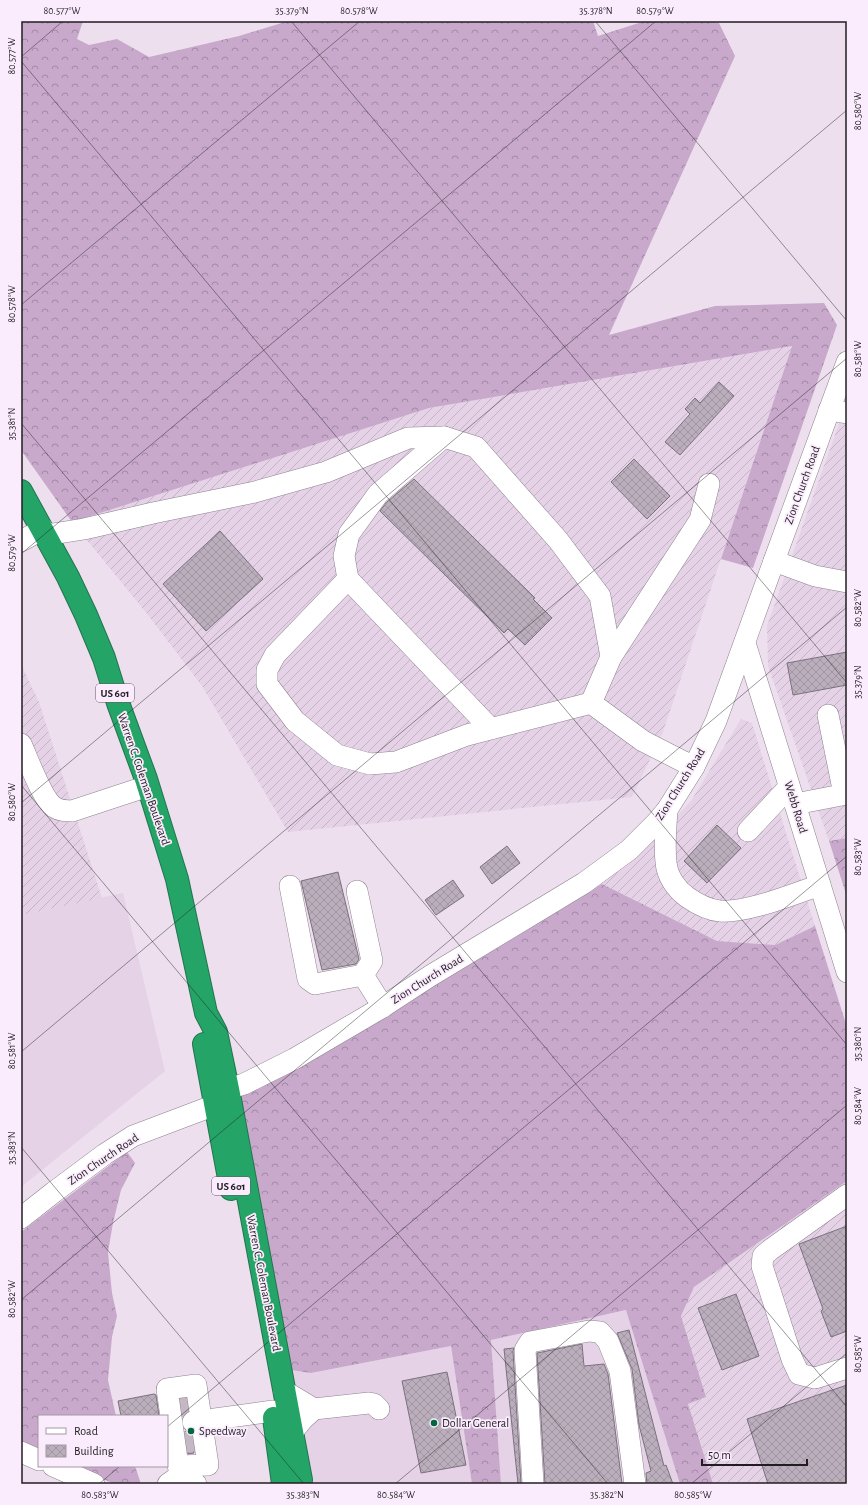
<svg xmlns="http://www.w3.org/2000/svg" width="868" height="1505" font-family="'Alegreya Sans',sans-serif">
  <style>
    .built { fill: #e5d2e7 }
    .industrial { fill: url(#industrial-furrows) }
    .forest { fill: url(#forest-crowns) }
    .building { fill: url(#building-cross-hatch); stroke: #7d717f }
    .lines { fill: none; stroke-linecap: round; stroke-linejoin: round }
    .minor-tunnel { stroke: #c4b8c5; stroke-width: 21; stroke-dasharray: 21 10; stroke-linecap: butt }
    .minor-casing { stroke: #8e8290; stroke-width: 22 }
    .highway-casing { stroke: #23744f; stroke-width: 24 }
    .minor { stroke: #fff; stroke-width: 21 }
    .highway { stroke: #25a468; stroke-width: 22 }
    .ticks { fill: none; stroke: #201c21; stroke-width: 1; stroke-opacity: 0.45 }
    .poi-dot { fill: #00683d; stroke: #faecfc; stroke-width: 1.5 }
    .labels { text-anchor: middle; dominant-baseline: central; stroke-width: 3.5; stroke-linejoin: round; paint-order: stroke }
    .shield { fill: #faecfc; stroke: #615a63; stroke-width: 1 }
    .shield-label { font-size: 11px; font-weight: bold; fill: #201c21 }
    .street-label { font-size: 12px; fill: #201c21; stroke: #faecfc }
    .poi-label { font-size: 12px; fill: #201c21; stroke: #faecfc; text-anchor: start }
    .neatline { fill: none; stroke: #201c21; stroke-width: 1.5 }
    .ticks-label { font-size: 10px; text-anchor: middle; fill: #201c21 }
  </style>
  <defs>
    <pattern id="industrial-furrows" width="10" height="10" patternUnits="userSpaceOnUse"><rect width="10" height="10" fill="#e5d2e7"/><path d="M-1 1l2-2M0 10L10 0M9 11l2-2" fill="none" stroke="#c4b4c6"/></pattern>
    <pattern id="forest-crowns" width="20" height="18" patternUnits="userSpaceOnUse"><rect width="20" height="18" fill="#c8a9cc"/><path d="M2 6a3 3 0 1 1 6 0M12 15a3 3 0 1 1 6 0" fill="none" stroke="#a289a5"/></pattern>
    <pattern id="building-cross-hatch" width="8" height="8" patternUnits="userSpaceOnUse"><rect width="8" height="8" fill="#bbaebc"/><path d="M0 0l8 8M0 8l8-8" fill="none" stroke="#a095a1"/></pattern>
  </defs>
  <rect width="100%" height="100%" fill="#eddfee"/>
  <!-- built -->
  <g class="built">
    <polygon points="123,893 165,1071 21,1187 21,915"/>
    <polygon points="627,1310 680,1484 501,1484 491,1340"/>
    <polygon points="451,1346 472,1484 312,1484 305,1433 291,1370 312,1373"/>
  </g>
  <!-- industrial -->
  <g class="industrial">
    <polygon points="792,346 663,732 632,797 288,832 202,686 144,610 72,522 429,408"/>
    <polygon points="847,401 847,838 829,841 768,666 767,626"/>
    <polygon points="21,664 39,702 102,898 21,915"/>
    <polygon points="741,719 752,723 815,926 775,945 717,941 602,884 638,857 691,801"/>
    <polygon points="847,1181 847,1484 713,1484 688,1404 706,1397 681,1316 694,1287"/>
  </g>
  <!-- forest -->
  <g class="forest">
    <polygon points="21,21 83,21 77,39 89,45 117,39 149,57 239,36 288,21 593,21 598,36 645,21 708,21 719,23 735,56 609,335 715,306 824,303 837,325 753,568 721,559 792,346 429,408 72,522 21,450"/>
    <polygon points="847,838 847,897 829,841"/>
    <polygon points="602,884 717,941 775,945 815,926 847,1027 847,1181 694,1287 681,1316 706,1397 688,1404 713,1484 680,1484 626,1310 491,1340 501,1484 472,1484 451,1346 311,1373 291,1370 238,1093 259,1089 383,1017 491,948"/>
    <polygon points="127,1152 135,1163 121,1190 113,1223 108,1252 112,1293 117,1316 112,1337 108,1380 116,1416 39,1416 39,1453 21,1446 21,1232"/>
    <polygon points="71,1466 135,1466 141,1484 115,1484"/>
  </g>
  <!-- building -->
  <g class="building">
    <polygon points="719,382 734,396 680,455 665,442 690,414 685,409 695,398 700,403"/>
    <polygon points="634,459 670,496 647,519 611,482"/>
    <polygon points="414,479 535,598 533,599 552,618 525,645 508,629 504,633 380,511 387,502"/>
    <polygon points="220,531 263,579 206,631 163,584"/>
    <polygon points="847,652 847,685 793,695 787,663"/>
    <polygon points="717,825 741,848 707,883 684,861"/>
    <polygon points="507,846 520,863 492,884 480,867"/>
    <polygon points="338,872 359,959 356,964 322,970 301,881"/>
    <polygon points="453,880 464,896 436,915 425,900"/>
    <polygon points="847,1226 847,1331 831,1337 821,1311 823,1309 799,1244"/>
    <polygon points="736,1294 759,1356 722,1370 698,1308"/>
    <polygon points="629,1330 664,1466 666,1465 673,1484 647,1484 646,1473 651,1471 639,1425 632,1369 617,1333"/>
    <polygon points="582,1344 584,1366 604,1364 608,1374 622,1484 545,1484 537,1353"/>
    <polygon points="514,1348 513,1351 521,1484 518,1484 504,1349"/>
    <polygon points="447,1372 466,1465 421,1473 402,1381"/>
    <polygon points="847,1385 847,1484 768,1484 747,1419"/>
    <polygon points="154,1394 156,1395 159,1416 130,1416 129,1414 121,1416 118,1401"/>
    <polygon points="185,1431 191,1434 194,1453 188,1454"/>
  </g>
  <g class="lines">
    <!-- minor-tunnel -->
    <g class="minor-tunnel">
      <polyline points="176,1408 190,1404"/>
      <polyline points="182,1443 197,1440"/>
    </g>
    <defs>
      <g id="minor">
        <polyline points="829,410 847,413"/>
        <polyline points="46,535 84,529 153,513 255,492 326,472 408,438 444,437 476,447 558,540 600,596 611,657 591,703"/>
        <polyline points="21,541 43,529"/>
        <polyline points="774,561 815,576 847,582"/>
        <polyline points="348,579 344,556 349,534 378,494 444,437"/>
        <polyline points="745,643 847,972"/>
        <polyline points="611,657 700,520 709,484"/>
        <polyline points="828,715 844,794"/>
        <polyline points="491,729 348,579 275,655 267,670 267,684 295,721 337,755 370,764 396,762 467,735 591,703 643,741 694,767"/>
        <path d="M21 744C28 759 42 799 54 807 60 811 66 811 72 811L148 786"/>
        <polyline points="795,804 847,794"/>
        <path d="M667 810C666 827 664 845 666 862 667 876 676 889 687 897 697 904 708 910 720 911 748 913 793 894 820 885"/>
        <polyline points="748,831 789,787"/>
        <polyline points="290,886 308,979 315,984 363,975 383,1007"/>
        <polyline points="357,891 372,961 363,975"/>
        <polyline points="228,1089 244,1084 294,1059 381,1008 430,976 584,883 629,850 656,823 667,810 694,767 716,721 774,561 847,362"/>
        <polyline points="847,1195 770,1250 763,1256 762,1266 792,1359 799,1374 815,1378 847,1368"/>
        <polyline points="21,1218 54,1192 105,1154 133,1136 215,1105"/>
        <polygon points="196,1385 208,1465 178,1466 167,1389"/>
        <polyline points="284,1391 314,1409"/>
        <polyline points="193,1422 273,1411"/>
        <polyline points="291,1434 303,1419 314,1409 369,1403 374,1404 379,1409"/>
        <polyline points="21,1452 39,1460"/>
        <polyline points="53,1466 94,1484"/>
        <polyline points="168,1484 175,1479 196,1484"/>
        <polyline points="533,1484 525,1350 530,1342 589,1331 600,1332 608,1341 620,1371 635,1484"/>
      </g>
      <g id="highway">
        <polyline points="21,491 68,577 86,615 104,658 118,703 146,779 177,879 206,1013 216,1032 228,1089 301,1480 299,1484"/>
        <polyline points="204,1044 231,1189"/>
        <polyline points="274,1418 283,1484"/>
      </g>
    </defs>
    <!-- minor casing -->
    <use href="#minor" class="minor-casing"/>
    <!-- highway casing -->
    <use href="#highway" class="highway-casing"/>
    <!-- minor -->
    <use href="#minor" class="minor"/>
    <!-- highway -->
    <use href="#highway" class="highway"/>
  </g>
  <!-- ticks -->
  <path class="ticks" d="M291 21 847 683M595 21 847 321M21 57 63 21M21 61 847 1045M21 305 360 21M21 423 847 1407M21 554 656 21M21 785 608 1484M21 803 847 110M21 1052 847 358M21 1147 304 1484M21 1300 847 607M167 1427 847 856M99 1484 120 1466M395 1484 847 1105M691 1484 847 1353"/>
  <!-- markers -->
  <g class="poi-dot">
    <circle cx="434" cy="1423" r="4"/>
    <circle cx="191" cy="1431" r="4"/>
  </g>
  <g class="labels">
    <!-- shield labels -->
    <g class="shield">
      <rect x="96" y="684" width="38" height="18" rx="3"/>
      <rect x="212" y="1177" width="38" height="18" rx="3"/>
    </g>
    <g class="shield-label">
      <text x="115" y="693">US 601</text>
      <text x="231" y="1186">US 601</text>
    </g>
    <!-- street labels -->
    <g class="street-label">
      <text transform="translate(802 485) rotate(-70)">Zion Church Road</text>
      <text transform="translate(144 779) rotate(71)">Warren C. Coleman Boulevard</text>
      <text transform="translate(680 784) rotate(-58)">Zion Church Road</text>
      <text transform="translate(796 807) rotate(73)">Webb Road</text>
      <text transform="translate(427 979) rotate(-32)">Zion Church Road</text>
      <text transform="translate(103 1159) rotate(-34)">Zion Church Road</text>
      <text transform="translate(264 1283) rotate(79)">Warren C. Coleman Boulevard</text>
    </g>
    <!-- poi labels -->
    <g class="poi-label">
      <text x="442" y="1423">Dollar General</text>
      <text x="199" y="1431">Speedway</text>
    </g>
  </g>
  <!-- border -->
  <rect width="868" height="1505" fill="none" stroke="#faecfc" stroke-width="44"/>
  <!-- legend -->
  <rect x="38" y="1415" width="130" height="52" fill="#faecfc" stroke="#a399a4"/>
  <rect x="46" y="1428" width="20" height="6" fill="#ffffff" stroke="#a399a4"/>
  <text x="74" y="1435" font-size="12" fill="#201c21">Road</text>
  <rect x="46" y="1445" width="20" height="12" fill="url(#building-cross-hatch)" stroke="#a399a4"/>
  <text x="74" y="1455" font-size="12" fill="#201c21">Building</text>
  <!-- scale -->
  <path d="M702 1459v6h105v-6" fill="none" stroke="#201c21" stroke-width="2"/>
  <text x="708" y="1459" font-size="12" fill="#201c21" stroke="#faecfc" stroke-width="3" paint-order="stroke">50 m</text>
  <rect x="22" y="22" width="824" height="1461" class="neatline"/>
  <g class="ticks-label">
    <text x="62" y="14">80.577°W</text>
    <text x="292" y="14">35.379°N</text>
    <text x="359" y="14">80.578°W</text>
    <text x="596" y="14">35.378°N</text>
    <text x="655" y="14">80.579°W</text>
    <text transform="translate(11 56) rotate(-90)" y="4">80.577°W</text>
    <text transform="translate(857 111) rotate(-90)" y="4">80.580°W</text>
    <text transform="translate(11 304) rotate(-90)" y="4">80.578°W</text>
    <text transform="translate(857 359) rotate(-90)" y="4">80.581°W</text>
    <text transform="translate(11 424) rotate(-90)" y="4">35.381°N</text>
    <text transform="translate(11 553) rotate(-90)" y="4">80.579°W</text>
    <text transform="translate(857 608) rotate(-90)" y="4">80.582°W</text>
    <text transform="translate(857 682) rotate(-90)" y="4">35.379°N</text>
    <text transform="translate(11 802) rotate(-90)" y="4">80.580°W</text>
    <text transform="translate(857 857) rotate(-90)" y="4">80.583°W</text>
    <text transform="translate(857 1044) rotate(-90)" y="4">35.380°N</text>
    <text transform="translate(11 1051) rotate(-90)" y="4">80.581°W</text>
    <text transform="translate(857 1106) rotate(-90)" y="4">80.584°W</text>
    <text transform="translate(11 1148) rotate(-90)" y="4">35.383°N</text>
    <text transform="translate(11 1299) rotate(-90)" y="4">80.582°W</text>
    <text transform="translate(857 1354) rotate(-90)" y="4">80.585°W</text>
    <text x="100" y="1498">80.583°W</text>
    <text x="303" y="1498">35.383°N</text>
    <text x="396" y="1498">80.584°W</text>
    <text x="607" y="1498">35.382°N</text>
    <text x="693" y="1498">80.585°W</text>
  </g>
</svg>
